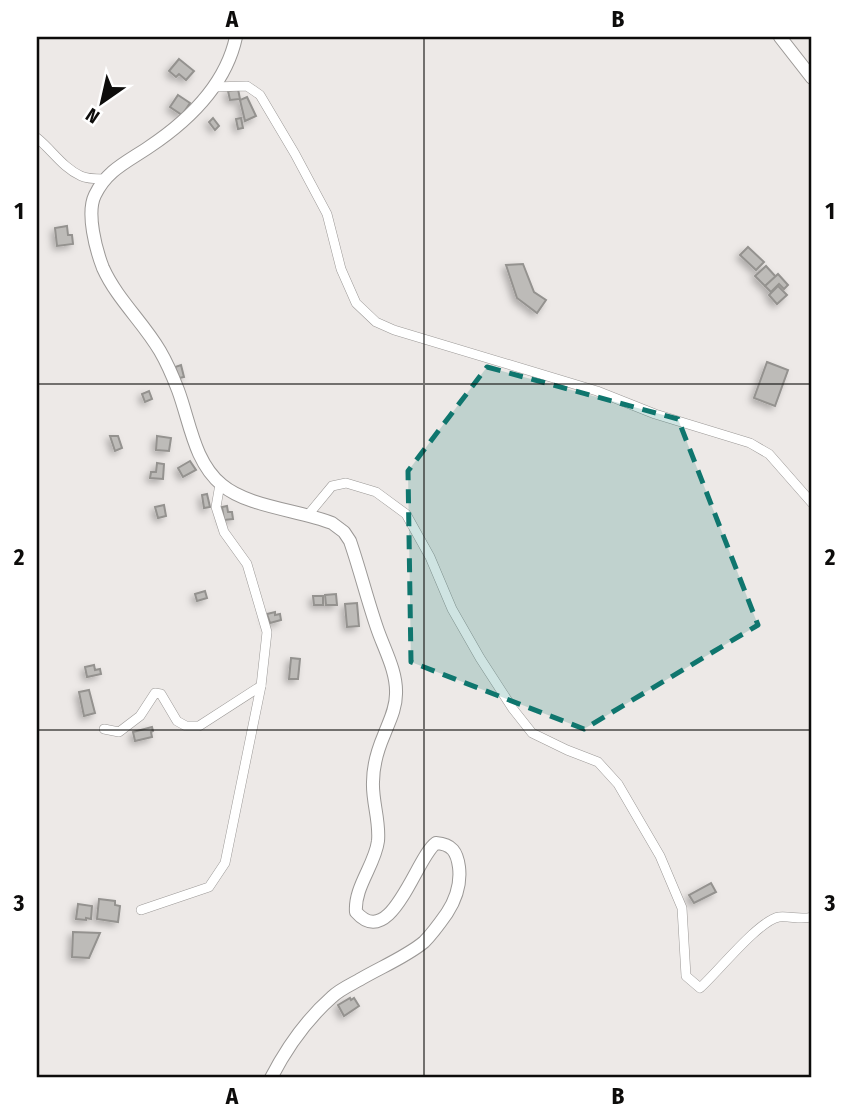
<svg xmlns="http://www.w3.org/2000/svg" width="849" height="1115" font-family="'Fira Sans Condensed',sans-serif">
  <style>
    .building { fill: #bdbbb8; stroke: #94928f; stroke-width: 2; filter: url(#shadow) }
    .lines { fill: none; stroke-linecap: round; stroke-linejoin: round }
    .minor-casing { stroke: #9b9896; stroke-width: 10 }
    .secondary-casing { stroke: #9b9896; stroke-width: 14 }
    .minor { stroke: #fff; stroke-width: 9 }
    .secondary { stroke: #fff; stroke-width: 12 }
    .marked { fill: #0f766e; fill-opacity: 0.2; stroke: #0f766e; stroke-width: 5; stroke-dasharray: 14 9; stroke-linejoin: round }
    .grid { fill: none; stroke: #0d0c0b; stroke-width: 2; stroke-opacity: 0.55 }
    .neatline { fill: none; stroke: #0d0c0b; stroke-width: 2.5 }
    .grid-label { font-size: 23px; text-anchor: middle; font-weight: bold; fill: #0d0c0b }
  </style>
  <defs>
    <filter id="shadow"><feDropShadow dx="-3.5" dy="3.5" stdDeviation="3.5" flood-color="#0004"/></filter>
  </defs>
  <rect width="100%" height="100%" fill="#ede9e7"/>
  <!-- building -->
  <g class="building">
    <polygon points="179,59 194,71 186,80 179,74 176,77 169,71"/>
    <polygon points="238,89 240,99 230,100 228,91"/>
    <polygon points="178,95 190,103 182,115 170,107"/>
    <polygon points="247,97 256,116 245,121 240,100"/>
    <polygon points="213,118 219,126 215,130 209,122"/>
    <polygon points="241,118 243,128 238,129 236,119"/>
    <polygon points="67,226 68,235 72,235 73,244 57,246 55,228"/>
    <polygon points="748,247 764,262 756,270 740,255"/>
    <polygon points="523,264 534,292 546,300 537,313 517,298 506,265"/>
    <polygon points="766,266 776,277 765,286 755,276"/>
    <polygon points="778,274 788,285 784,289 779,284 771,292 765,286"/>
    <polygon points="778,286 787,295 777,304 769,295"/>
    <polygon points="767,362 788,370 775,406 754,398"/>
    <polygon points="181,365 184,377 179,378 175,367"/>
    <polygon points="149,391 152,399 145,402 142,394"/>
    <polygon points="110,436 118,436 122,448 115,451"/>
    <polygon points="157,436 171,438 169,451 156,450"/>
    <polygon points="190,461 196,470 183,477 178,468"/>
    <polygon points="157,463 164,464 163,479 150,478 151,472 156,472"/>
    <polygon points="207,494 210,507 204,508 202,495"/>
    <polygon points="164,505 166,516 158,518 155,507"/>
    <polygon points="227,506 228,512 232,512 233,519 224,520 222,507"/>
    <polygon points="205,591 207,598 197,601 195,594"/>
    <polygon points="336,594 337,605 326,605 325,595"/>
    <polygon points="313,596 323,596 323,605 314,605"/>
    <polygon points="357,603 359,626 347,627 345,604"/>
    <polygon points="275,612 275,615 280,614 281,620 270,623 267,614"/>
    <polygon points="291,658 300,659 298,679 289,679"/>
    <polygon points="94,665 95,670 100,669 101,674 87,677 85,667"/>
    <polygon points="89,690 95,713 84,716 79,692"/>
    <polygon points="152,727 153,731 151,732 152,737 135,741 133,732"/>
    <polygon points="711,883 716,892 694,903 689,895"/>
    <polygon points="99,899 115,901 115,905 120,906 118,922 97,919"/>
    <polygon points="78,904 92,906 91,919 86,918 86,920 76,919"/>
    <polygon points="73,932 100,933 89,958 72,957"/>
    <polygon points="350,998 351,1000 354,998 359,1006 344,1016 338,1005"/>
  </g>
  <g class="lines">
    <defs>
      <g id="minor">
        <polyline points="213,87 247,86 260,95 295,154 327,214 341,269 356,303 376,322 394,330 597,391 655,414 750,443 769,454 812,503"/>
        <path d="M37 138C52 150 63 168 81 176 87 179 97 179 104 179"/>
        <path d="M308 515 332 486 346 483 376 492 406 514 430 557 452 609 480 658 513 709 532 733 567 750 598 762 618 784 660 856 682 908 686 976 700 988C717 973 759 920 779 917 791 916 800 920 812 917"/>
        <polyline points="104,729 119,732 140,716 155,693 161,694 177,721 186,726 199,726 261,686"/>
        <polyline points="141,910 209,887 225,863 261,686 267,632 247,564 224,532 216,507 220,484"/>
      </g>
      <g id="secondary">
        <path d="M236 37C226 84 188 121 149 147 127 162 107 170 95 195 86 213 96 250 103 268 117 299 143 322 160 351 167 363 173 377 178 390 190 422 194 462 222 485 248 507 299 510 332 523L344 532 350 541C360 570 367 599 377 628 384 649 397 671 396 694 396 709 389 722 384 735 378 749 373 767 373 782 372 801 380 821 378 841 375 865 354 887 356 912 391 952 416 857 436 843 452 844 457 852 459 867 461 883 456 899 447 913 440 923 433 933 424 942 406 957 379 968 359 980 350 985 339 990 332 997 307 1019 286 1049 271 1078"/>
        <polyline points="780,37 812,78"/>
      </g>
    </defs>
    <!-- minor casing -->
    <use href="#minor" class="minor-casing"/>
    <!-- secondary casing -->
    <use href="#secondary" class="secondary-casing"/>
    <!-- minor -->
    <use href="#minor" class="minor"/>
    <!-- secondary -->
    <use href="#secondary" class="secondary"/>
  </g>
  <!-- marked area -->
  <path class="marked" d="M487 367 678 419 758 625 584 729 411 662 408 471Z"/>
  <!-- grid -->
  <path class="grid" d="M424 37V1078M37 384H812M37 730H812"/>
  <!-- border -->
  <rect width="849" height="1115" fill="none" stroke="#ffffff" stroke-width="77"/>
  <!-- north arrow -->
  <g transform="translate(102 102) rotate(214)" stroke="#ffffff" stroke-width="5" paint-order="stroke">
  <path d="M0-5L12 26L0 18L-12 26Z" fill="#0d0c0b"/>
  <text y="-10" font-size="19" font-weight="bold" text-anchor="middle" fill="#0d0c0b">N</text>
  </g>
  <rect x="38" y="38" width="772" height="1038" class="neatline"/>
  <g class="grid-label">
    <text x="232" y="27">A</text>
    <text x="618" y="27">B</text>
    <text x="19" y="219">1</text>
    <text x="830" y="219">1</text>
    <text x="19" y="565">2</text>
    <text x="830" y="565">2</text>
    <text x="19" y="911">3</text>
    <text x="830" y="911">3</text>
    <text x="232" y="1104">A</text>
    <text x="618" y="1104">B</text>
  </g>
</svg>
